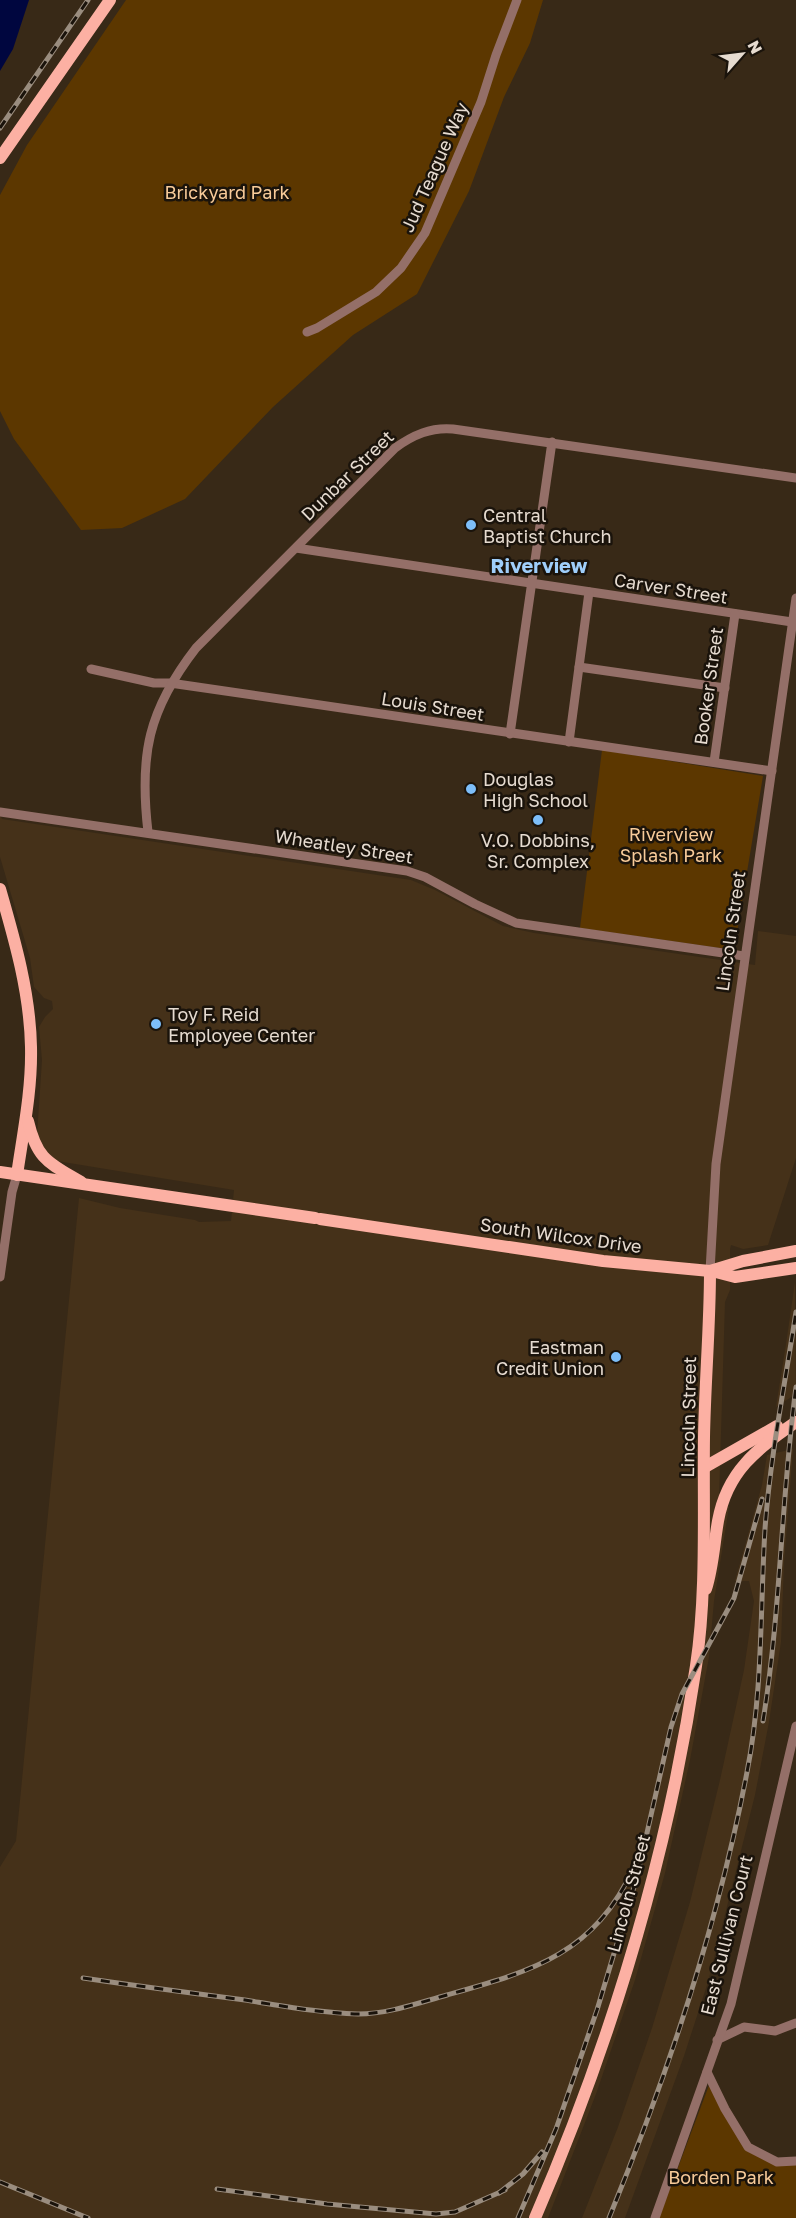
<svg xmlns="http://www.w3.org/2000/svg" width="796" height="2218" font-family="'Golos Text',sans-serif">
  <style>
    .built { fill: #453119 }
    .green { fill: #5c3700 }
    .water { fill: #00063f }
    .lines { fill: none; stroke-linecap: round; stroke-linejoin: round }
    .minor { stroke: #946f68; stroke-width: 9 }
    .major { stroke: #fcb0a3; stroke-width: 12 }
    .rail-casing { stroke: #9a8d7f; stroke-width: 5 }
    .rail { stroke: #1a130b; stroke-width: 3; stroke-dasharray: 9; stroke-linecap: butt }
    .poi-dot { fill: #7dbef9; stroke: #1a130b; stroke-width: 2 }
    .labels { text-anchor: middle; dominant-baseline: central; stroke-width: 5; stroke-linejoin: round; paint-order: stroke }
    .street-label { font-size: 18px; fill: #e6dbd0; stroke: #1a130b }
    .park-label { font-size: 18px; fill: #f8cb99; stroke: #1a130b }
    .poi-label { font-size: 18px; fill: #e6dbd0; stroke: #1a130b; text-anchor: start }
    .neighbourhood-label { font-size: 20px; font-weight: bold; fill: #9fcefa; stroke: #1a130b }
  </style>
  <rect width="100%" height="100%" fill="#382917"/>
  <!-- built -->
  <g class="built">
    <polygon points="0,815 2,819 411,880 435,890 503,926 534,933 755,965 758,931 796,936 796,1158 768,1245 743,1249 731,1245 730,1249 730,1290 725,1302 719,1499 729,1507 714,1601 709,1657 690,1760 665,1873 635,1980 596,2094 548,2218 0,2218 0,1867 16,1841 79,1198 120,1208 195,1220 199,1222 231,1221 234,1190 57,1161 47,1154 37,1135 42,1060 39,1027 45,1017 53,1009 52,1001 44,998 34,987 30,958 0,857"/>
    <polygon points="795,1282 796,1394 776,1407 786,1344"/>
    <polygon points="793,1449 784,1563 781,1642 769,1722 755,1795 708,1982 684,2056 625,2218 582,2218 618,2127 652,2028 690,1902 720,1780 744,1670 754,1601 749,1581 735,1581 762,1485 767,1455"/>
  </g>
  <!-- green -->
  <g class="green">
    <polygon points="126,0 543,0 530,43 504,97 469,191 417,294 353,335 273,407 185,499 122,528 81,530 14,439 0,411 0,195 27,145"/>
    <polygon points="602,750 763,776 734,950 580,928"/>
    <polygon points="711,2080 748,2147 777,2162 796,2161 796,2218 659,2218"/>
  </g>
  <!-- water -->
  <polygon class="water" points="0,0 29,0 13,49 0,71"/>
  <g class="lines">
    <!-- minor -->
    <g class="minor">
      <polyline points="307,332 317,328 376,292 401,268 425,233 481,102 496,55 517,0"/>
      <polyline points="296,548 792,622"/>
      <polyline points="579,667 725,688"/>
      <polyline points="91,669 154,683 170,683 772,771"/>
      <polyline points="510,734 552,442"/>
      <polyline points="569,742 589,592"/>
      <polyline points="714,762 735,614"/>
      <polyline points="0,812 407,871 425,877 475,904 516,923 744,956"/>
      <path d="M148 832C139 755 148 710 196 648L395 448C413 435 431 427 453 429L796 478"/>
      <polyline points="710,1271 716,1164 796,598"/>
      <polyline points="0,1277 12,1192 17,1175"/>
      <polyline points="717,2040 744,2027 775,2031 796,2023"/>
      <polyline points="707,2072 725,2109 748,2147 777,2162 796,2161"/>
      <polyline points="655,2218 731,2004 796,1726"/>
    </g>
    <!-- major -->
    <g class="major">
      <polyline points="0,158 110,0"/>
      <path d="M0 889C15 941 30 993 31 1047 32 1090 23 1133 17 1175"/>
      <path d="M28 1121C37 1160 49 1163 81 1182"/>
      <polyline points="0,1172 315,1218"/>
      <polyline points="320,1219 603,1261 710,1271 743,1261 796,1251"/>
      <polyline points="712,1271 735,1277 796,1268"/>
      <polyline points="705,1467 777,1426"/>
      <path d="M706 1589C713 1567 714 1544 718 1521 727 1471 757 1449 796 1422"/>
      <path d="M535 2218C611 2042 668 1855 696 1666 707 1593 703 1511 704 1437 705 1381 710 1326 710 1271"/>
    </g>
    <defs>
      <g id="rail">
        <polyline points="0,128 88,0"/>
        <path d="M763 1721C781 1611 781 1498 796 1387"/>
        <path d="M83 1978C137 1986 191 1993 245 2000 282 2006 320 2013 358 2014 388 2014 418 2003 447 1995 532 1971 594 1955 634 1867"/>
        <polyline points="0,2182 88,2218"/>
        <polyline points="217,2189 327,2204 436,2214 455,2212 505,2190"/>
        <polyline points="499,2193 523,2174 542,2152"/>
        <polyline points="518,2218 556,2129 597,2010 637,1877 671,1727 682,1694 734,1598 762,1499"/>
        <path d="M609 2218C668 2074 718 1925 747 1772 763 1692 760 1610 765 1529 770 1457 785 1384 796 1312"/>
      </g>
    </defs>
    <!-- rail casing -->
    <use href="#rail" class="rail-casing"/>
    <!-- rail -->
    <use href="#rail" class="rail"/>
  </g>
  <!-- markers -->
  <g class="poi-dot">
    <circle cx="471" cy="525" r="6"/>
    <circle cx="471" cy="789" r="6"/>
    <circle cx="538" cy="820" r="6"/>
    <circle cx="156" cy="1024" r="6"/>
    <circle cx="616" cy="1357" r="6"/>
  </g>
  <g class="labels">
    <!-- street labels -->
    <g class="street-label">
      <text transform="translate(434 167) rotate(-66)">Jud Teague Way</text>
      <text transform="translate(347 475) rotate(-44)">Dunbar Street</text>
      <text transform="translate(671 588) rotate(9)">Carver Street</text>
      <text transform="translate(708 686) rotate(-82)">Booker Street</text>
      <text transform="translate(433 706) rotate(9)">Louis Street</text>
      <text transform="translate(344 846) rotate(9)">Wheatley Street</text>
      <text transform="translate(730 931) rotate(-82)">Lincoln Street</text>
      <text transform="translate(561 1235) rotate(8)">South Wilcox Drive</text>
      <text transform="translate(688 1417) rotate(-89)">Lincoln Street</text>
      <text transform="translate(628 1893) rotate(-75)">Lincoln Street</text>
      <text transform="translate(726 1935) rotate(-76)">East Sullivan Court</text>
    </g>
    <!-- park labels -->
    <g class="park-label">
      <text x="227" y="192">Brickyard Park</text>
      <text x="671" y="834">Riverview<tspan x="671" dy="21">Splash Park</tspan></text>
      <text x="721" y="2177">Borden Park</text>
    </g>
    <!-- poi labels -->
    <g class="poi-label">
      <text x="483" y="515">Central<tspan x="483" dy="21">Baptist Church</tspan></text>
      <text x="483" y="779">Douglas<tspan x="483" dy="21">High School</tspan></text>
      <text x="538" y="840" text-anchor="middle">V.O. Dobbins,<tspan x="538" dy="21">Sr. Complex</tspan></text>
      <text x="168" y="1014">Toy F. Reid<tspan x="168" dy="21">Employee Center</tspan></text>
      <text x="604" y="1347" text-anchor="end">Eastman<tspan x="604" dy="21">Credit Union</tspan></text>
    </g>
    <!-- neighbourhood labels -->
    <g class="neighbourhood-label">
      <text x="539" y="565">Riverview</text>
    </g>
  </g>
  <!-- north arrow -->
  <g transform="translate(742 54) rotate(62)" stroke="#1a130b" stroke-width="4.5" paint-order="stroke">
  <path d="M0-4.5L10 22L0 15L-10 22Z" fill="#e6dbd0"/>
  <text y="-9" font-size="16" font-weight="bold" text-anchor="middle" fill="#e6dbd0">N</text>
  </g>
</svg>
